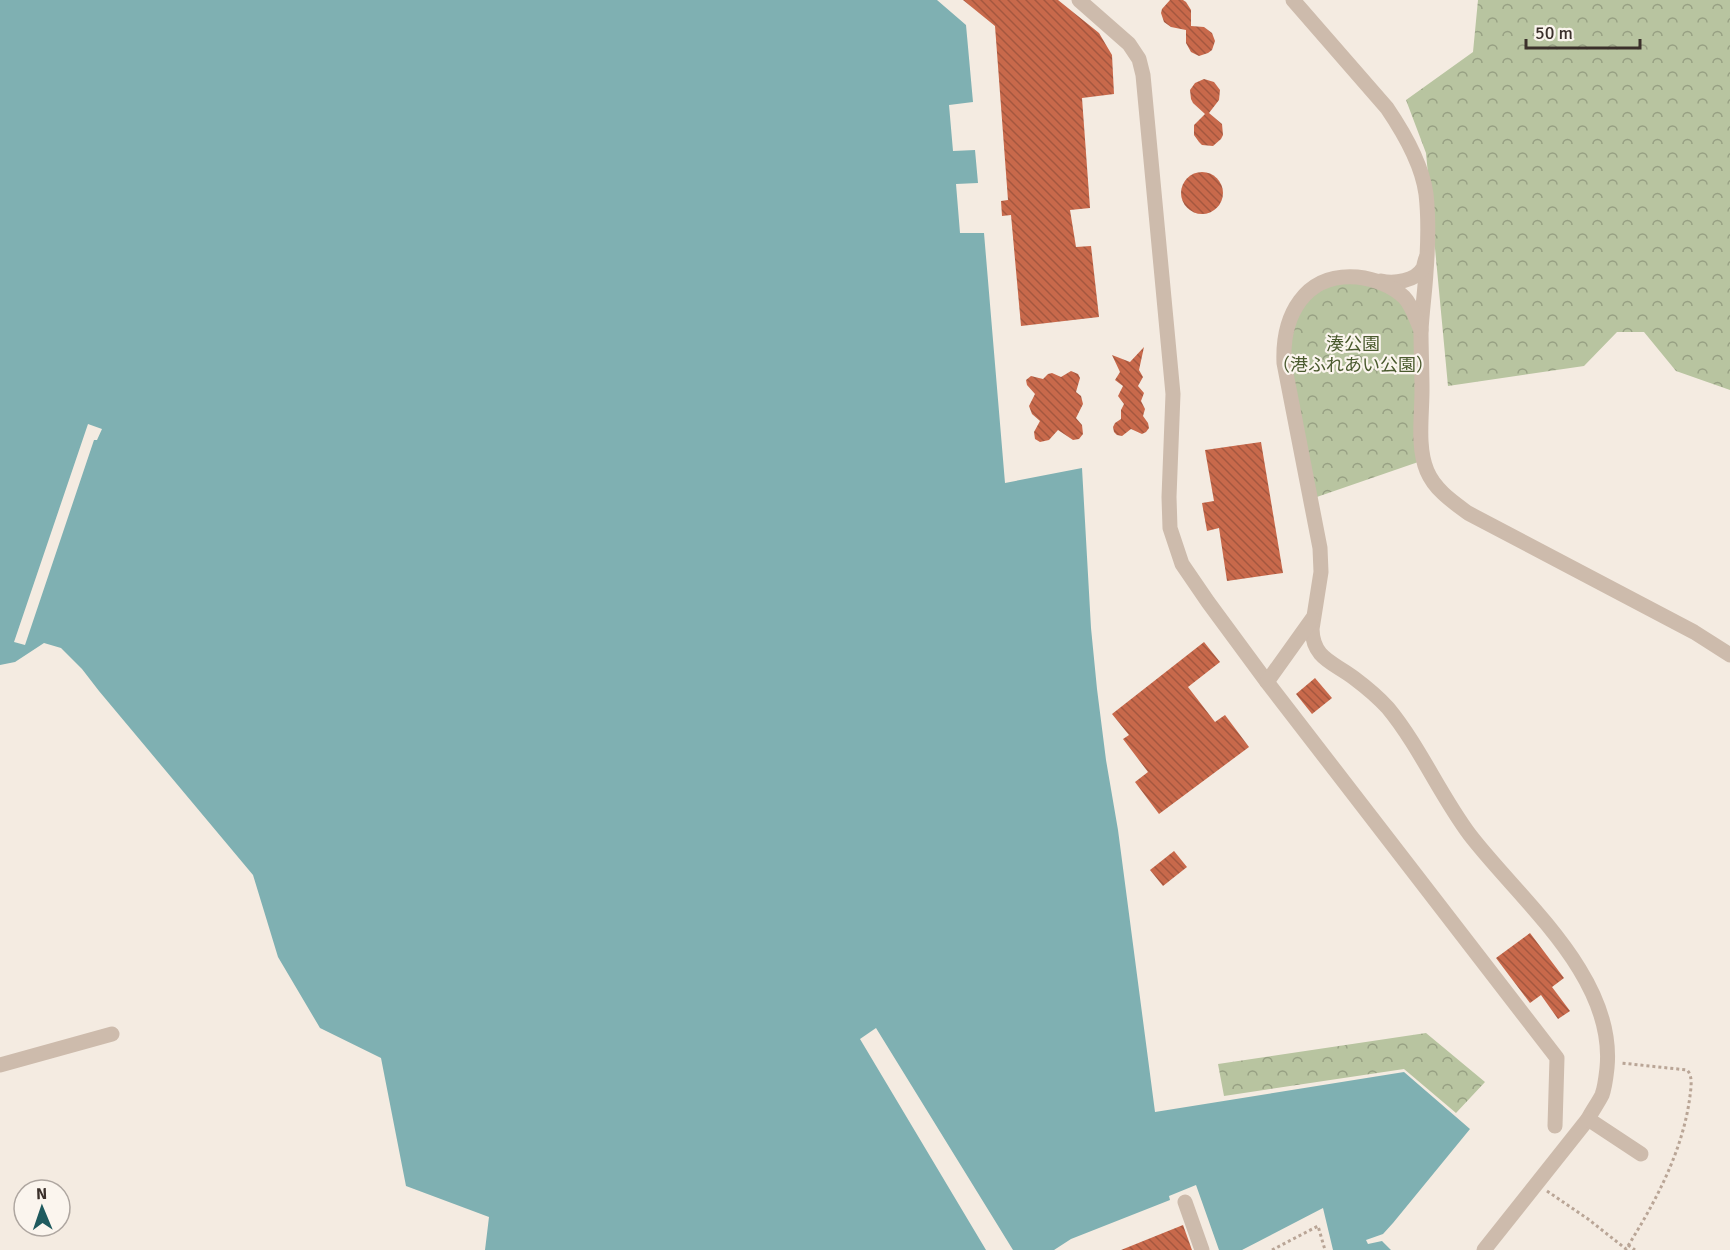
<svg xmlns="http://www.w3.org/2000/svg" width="1730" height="1250" font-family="Signika,'Noto Sans JP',sans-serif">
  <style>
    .forest { fill: url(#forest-crowns) }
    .water { fill: #7fb0b2 }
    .pier { fill: #f4ebe1 }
    .building { fill: url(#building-back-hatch) }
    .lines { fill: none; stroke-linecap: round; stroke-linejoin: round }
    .path { stroke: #b9a596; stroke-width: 3; stroke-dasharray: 3 3; stroke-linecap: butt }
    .minor { stroke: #cdbbac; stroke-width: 15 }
    .labels { text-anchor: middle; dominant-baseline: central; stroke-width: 4.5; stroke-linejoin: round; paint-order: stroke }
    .park-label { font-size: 18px; fill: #4a5a2e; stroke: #fbf5ee }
  </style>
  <defs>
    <pattern id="forest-crowns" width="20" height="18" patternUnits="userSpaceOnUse" patternTransform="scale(1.5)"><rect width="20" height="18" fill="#b8c4a0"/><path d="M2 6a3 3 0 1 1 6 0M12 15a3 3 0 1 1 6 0" fill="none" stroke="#97a083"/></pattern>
    <pattern id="building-back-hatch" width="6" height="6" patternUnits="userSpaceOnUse" patternTransform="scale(1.5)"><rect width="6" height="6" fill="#c8694b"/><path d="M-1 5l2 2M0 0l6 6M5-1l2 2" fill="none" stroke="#a4573f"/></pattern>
  </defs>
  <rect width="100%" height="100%" fill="#f4ebe1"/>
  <!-- forest -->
  <g class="forest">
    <polygon points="1478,0 1730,0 1730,390 1676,371 1644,332 1617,332 1584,366 1448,386 1426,153 1406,100 1473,52"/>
    <polygon points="1378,281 1412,309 1424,460 1311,499 1284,363 1290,317 1326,282"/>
    <polygon points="1426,1033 1485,1082 1456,1113 1404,1069 1224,1096 1218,1064"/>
  </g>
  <!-- water -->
  <polygon class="water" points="0,0 937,0 966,25 973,102 949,105 953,151 975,150 978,183 956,184 960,233 984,233 1005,483 1082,468 1091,628 1097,689 1106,760 1118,830 1155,1112 1404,1072 1470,1129 1393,1223 1383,1234 1366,1240 1368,1244 1382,1241 1391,1250 1333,1250 1323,1208 1242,1250 1219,1250 1196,1185 1169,1196 1170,1200 1071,1239 1054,1250 1013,1250 876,1028 860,1039 986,1250 485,1250 489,1217 406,1186 381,1058 320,1028 278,957 253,875 99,691 82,669 61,648 44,643 15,662 0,665"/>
  <!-- pier -->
  <polygon class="pier" points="88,424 102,429 97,440 94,440 25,645 14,642"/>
  <!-- building -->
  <g class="building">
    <polygon points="963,0 1058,0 1099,33 1112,55 1114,94 1082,98 1090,208 1070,210 1076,247 1091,246 1099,317 1021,326 1011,215 1002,216 1001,201 1008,200 995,26"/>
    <polygon points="1170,0 1183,0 1186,2 1191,10 1191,26 1204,27 1212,33 1215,41 1212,50 1208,53 1199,56 1191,52 1186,43 1186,30 1171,27 1164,22 1161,13 1162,9"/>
    <polygon points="1204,79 1214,82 1220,90 1219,100 1209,113 1222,124 1223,135 1221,139 1213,146 1202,145 1199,142 1194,135 1194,125 1205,114 1193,103 1191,99 1190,90 1195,83"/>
    <circle cx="1202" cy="193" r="21"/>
    <polygon points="1144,347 1139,370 1143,377 1138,386 1144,393 1141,401 1145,409 1143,416 1148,423 1149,428 1146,432 1142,434 1131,429 1122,436 1117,435 1114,432 1113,427 1115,423 1121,419 1121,410 1124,404 1118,396 1123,386 1115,380 1120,372 1112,355 1130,362"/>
    <polygon points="1071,371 1078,374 1080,378 1076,392 1081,396 1083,404 1076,418 1082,425 1083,434 1079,439 1073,440 1058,430 1049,440 1040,442 1035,439 1034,432 1040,421 1032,414 1029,406 1035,394 1027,385 1026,380 1031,376 1043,379 1048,374 1052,373 1061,377"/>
    <polygon points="1261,442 1283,573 1227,581 1219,528 1207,531 1202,503 1214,501 1205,450"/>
    <polygon points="1204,642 1220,662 1188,687 1215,722 1225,715 1249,747 1159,814 1135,782 1148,772 1123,739 1129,735 1112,714"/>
    <polygon points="1315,678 1332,698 1312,714 1296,694"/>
    <polygon points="1174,851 1187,867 1163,886 1150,870"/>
    <polygon points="1530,933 1564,978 1552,987 1570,1011 1558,1019 1541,995 1530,1003 1496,958"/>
    <polygon points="1183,1225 1192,1250 1121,1250"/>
  </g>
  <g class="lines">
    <!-- path -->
    <g class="path">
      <path d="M1547 1191 1588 1219 1626 1249C1655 1203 1683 1151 1690 1096 1691 1087 1693 1076 1687 1070L1621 1063"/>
      <polyline points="1628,1245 1635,1250"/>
      <polyline points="1272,1250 1318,1226 1325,1250"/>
    </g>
    <!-- minor -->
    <g class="minor">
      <polyline points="1079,0 1129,44 1139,59 1143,75 1173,394 1169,497 1170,528 1182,564 1208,602 1267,682 1557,1058 1555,1126"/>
      <path d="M1293 0 1387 108C1404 133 1422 164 1426 194 1429 220 1428 246 1426 272 1425 291 1422 311 1421 331 1421 350 1422 370 1422 390 1422 416 1417 447 1427 471 1435 490 1453 502 1468 513L1694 632 1730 655"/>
      <path d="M1381 281C1394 284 1416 281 1423 268 1424 267 1425 259 1426 258"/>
      <path d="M1421 330C1416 319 1412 305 1404 297 1391 285 1375 279 1357 277 1304 273 1282 316 1284 363L1320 548 1321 572 1312 629C1313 659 1333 662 1354 678 1366 687 1378 697 1388 708 1420 747 1440 795 1470 835 1520 900 1616 977 1607 1068 1606 1077 1605 1087 1602 1095 1598 1103 1592 1111 1588 1119L1484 1250"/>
      <polyline points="1267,682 1312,619"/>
      <polyline points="0,1065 112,1034"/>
      <polyline points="1588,1119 1641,1154"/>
      <polyline points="1185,1202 1202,1250"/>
    </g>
  </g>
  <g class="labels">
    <!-- park labels -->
    <g class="park-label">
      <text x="1353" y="344">湊公園<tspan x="1353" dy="21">（港ふれあい公園）</tspan></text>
    </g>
  </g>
  <!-- north arrow -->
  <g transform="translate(42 1208) rotate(358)"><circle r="28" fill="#fbf5ee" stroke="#aea6a0" stroke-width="1.5"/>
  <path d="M0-4.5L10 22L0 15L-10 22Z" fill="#1f5a5e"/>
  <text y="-9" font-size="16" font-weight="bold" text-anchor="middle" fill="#3b302b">N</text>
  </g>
  <!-- scale -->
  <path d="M1526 39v9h114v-9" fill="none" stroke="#3b302b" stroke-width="3"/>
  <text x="1535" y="39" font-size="18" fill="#3b302b" stroke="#fbf5ee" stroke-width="4.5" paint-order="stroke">50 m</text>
</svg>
